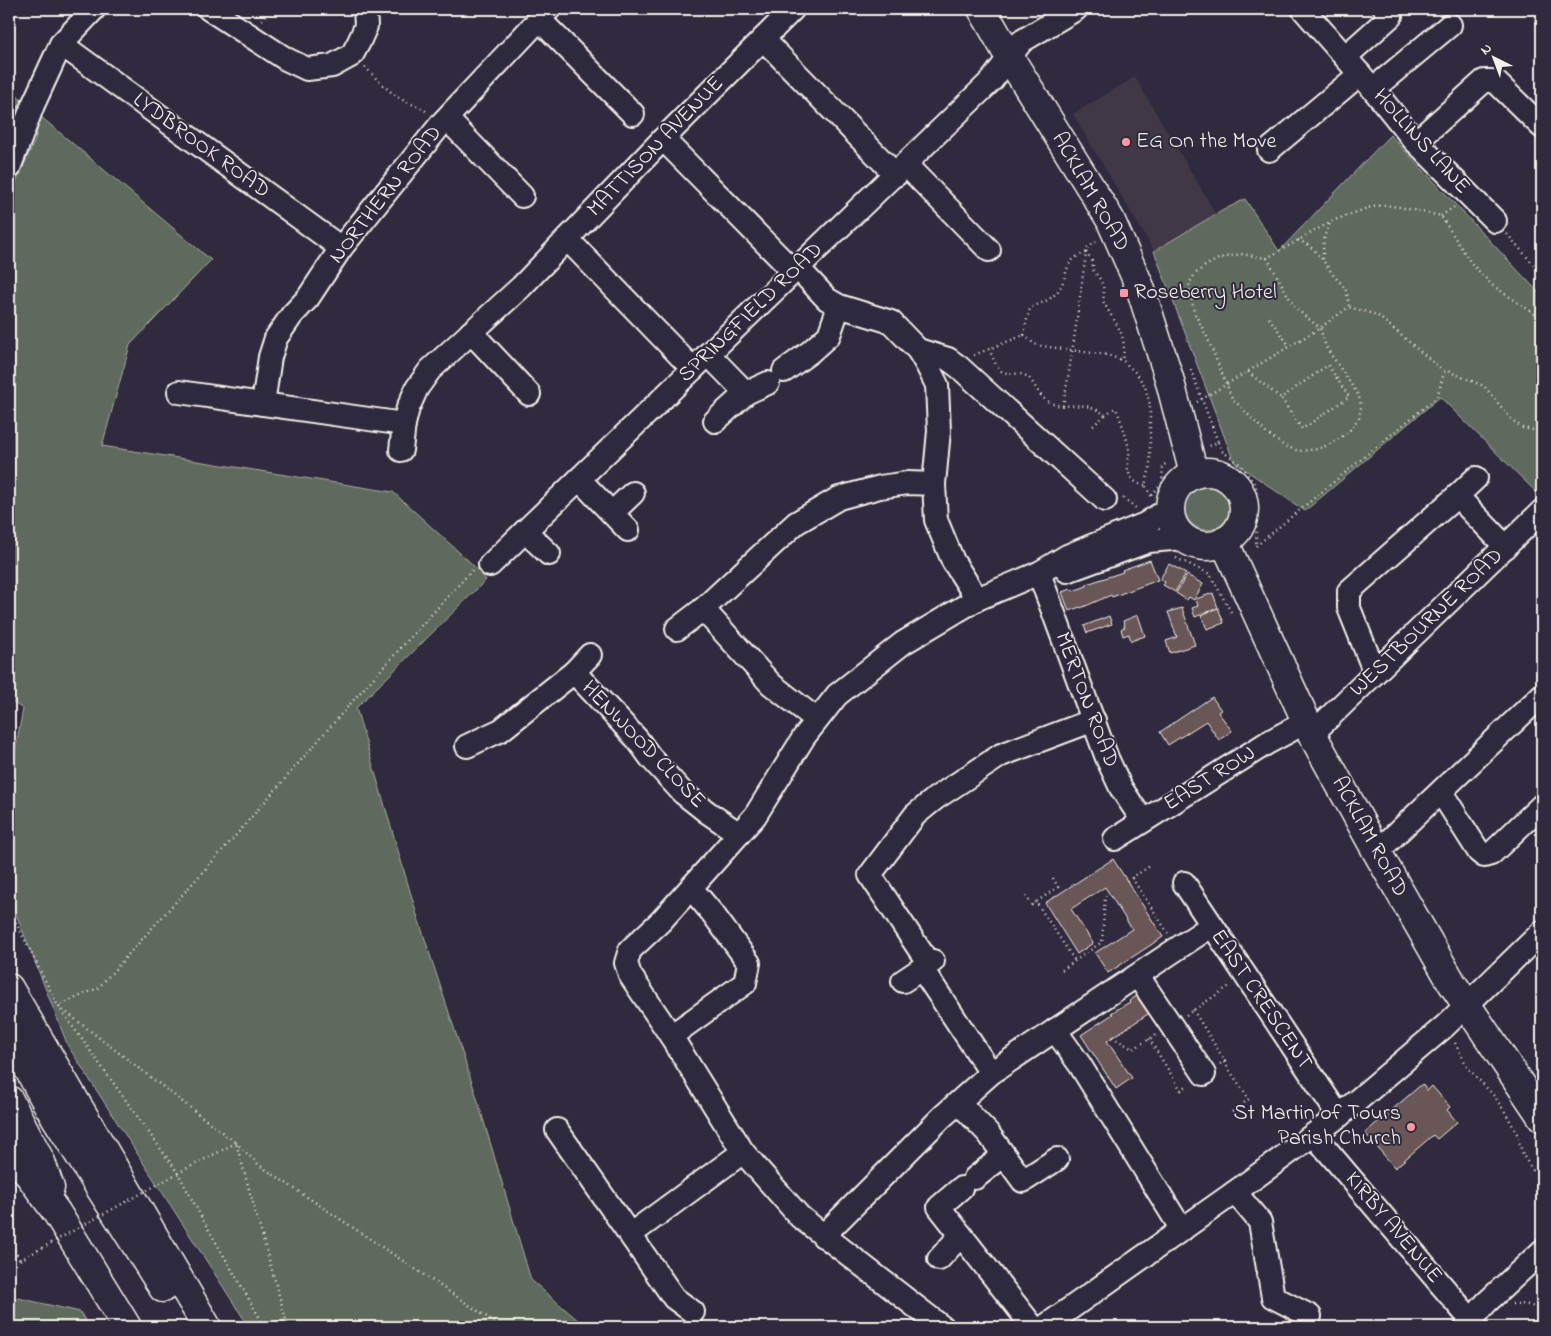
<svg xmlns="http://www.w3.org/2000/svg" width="1551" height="1336" font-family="'Indie Flower',sans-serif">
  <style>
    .built { fill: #403845 }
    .green { fill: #61695d; stroke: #aaada2 }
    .building { fill: #695757; stroke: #f4f1e8 }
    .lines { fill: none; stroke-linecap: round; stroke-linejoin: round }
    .minor-casing { stroke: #f4f1e8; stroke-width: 26 }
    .major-casing { stroke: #f4f1e8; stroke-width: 31 }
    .highway-casing { stroke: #f4f1e8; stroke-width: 31 }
    .path { stroke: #f4f1e8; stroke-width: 2.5; stroke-dasharray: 1 4; stroke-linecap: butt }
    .minor { stroke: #2f2a3d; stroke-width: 22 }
    .major { stroke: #2f2a3d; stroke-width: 28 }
    .highway { stroke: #2f2a3d; stroke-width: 28 }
    .path-bridge { stroke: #f4f1e8; stroke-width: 2.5; stroke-dasharray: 1 4; stroke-linecap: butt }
    .poi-dot { fill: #ff9aa2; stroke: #2f2a3d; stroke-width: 2 }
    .labels { text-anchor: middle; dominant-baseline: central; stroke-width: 4; stroke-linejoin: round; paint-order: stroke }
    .poi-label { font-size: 22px; fill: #f4f1e8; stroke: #2f2a3d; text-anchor: start }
    .street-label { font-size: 22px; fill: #f4f1e8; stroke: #2f2a3d }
  </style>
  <rect width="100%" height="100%" fill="#2f2a3d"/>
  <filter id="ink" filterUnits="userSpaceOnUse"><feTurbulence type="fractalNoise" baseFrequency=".02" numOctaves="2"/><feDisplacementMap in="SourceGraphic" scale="10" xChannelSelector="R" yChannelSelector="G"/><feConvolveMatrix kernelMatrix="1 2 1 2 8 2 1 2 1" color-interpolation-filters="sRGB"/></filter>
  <g filter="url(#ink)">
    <!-- built -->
    <polygon class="built" points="1135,77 1216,214 1154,251 1073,114"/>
    <!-- green -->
    <g class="green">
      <polygon points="9,89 30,107 9,154"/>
      <polygon points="40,116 211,260 130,345 102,446 393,492 472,564 486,580 356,708 417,915 476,1095 531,1280 586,1327 249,1327 68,1046 9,896 9,783 23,709 9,700 9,198 35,140"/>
      <polygon points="1390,135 1542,296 1542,498 1440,397 1305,511 1234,462 1154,251 1216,214 1245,199 1279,251"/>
      <circle cx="1207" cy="507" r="23"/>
      <polygon points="9,1289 14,1297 80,1312 90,1327 9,1327"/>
    </g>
    <!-- building -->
    <g class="building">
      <polygon points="1150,560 1158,580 1112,597 1111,595 1081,608 1080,607 1069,611 1062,592 1071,589 1073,591 1087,586 1087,584 1123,572 1122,570"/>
      <polygon points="1169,564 1186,573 1175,592 1163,585 1165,582 1160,579"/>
      <polygon points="1187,575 1203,584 1194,600 1189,597 1187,600 1176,593"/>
      <polygon points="1213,593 1218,608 1195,617 1192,608 1198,606 1196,599"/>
      <polygon points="1182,608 1195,645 1170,653 1166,641 1177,637 1168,612"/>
      <polygon points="1218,608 1224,623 1207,629 1201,615"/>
      <polygon points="1138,615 1145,636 1131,641 1129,634 1123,636 1121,629 1125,627 1123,621"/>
      <polygon points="1109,616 1112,624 1087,633 1084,626"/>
      <polygon points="1212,697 1221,710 1218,712 1232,731 1219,740 1206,721 1168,745 1160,732"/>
      <polygon points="1113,859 1163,937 1108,973 1095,953 1132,929 1105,887 1071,909 1093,943 1077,954 1045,903"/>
      <polygon points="1140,994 1151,1012 1107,1041 1132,1078 1116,1089 1081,1035 1113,1014 1111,1013 1130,1002 1129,1001"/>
      <polygon points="1422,1084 1427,1091 1432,1086 1450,1107 1447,1110 1457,1122 1437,1139 1433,1135 1395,1168 1365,1133"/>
    </g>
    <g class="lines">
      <defs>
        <g id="minor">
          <polyline points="209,9 286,59 307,69 332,66 352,55 359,42 366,26 365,9"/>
          <polyline points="1303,9 1373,89 1414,140 1495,221"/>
          <polyline points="540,20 633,114"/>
          <polyline points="763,39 896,175"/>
          <polyline points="61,44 341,248"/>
          <polyline points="1345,57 1391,16 1385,9"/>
          <polyline points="1373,89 1450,25"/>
          <polyline points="447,119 522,196"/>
          <polyline points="663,139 794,272"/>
          <polyline points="1416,142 1484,81 1492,81 1497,83 1542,127"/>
          <polyline points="1269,150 1360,74"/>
          <polyline points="906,165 989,250"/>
          <polyline points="9,168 33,105 61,44 94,9"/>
          <polyline points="567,239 693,369"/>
          <polyline points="798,268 827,299 839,306 891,322 918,350 928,367 937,385 939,431 934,484 936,520 953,561 977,599"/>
          <polyline points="471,332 529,394"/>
          <polyline points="918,350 948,359 959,367 1105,500"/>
          <polyline points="708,354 746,393 715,421"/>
          <polyline points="784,371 810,352 829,335 839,306"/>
          <polyline points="179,392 404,424"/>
          <polyline points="746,393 768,383"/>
          <polyline points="263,404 270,357 276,338 292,315 308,298 341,248 442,123 549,9"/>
          <polyline points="401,450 404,424 408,408 417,388 430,370 521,287 663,139 793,9"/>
          <polyline points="579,479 628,530"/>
          <polyline points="1457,496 1476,478"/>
          <polyline points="612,513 633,493"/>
          <polyline points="525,531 549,554"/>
          <polyline points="490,565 992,80 1022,41 1076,9"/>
          <polyline points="1067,571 1149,541 1183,538"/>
          <polyline points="1039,573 1107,758 1121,788 1143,821"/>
          <polyline points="703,609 771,684 817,720"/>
          <polyline points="677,629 703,609 796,523 839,498 880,487 908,483 934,484"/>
          <polyline points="574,672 637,739 651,758 683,793 707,812 738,833"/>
          <polyline points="1375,673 1349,608 1349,591 1457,496 1506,547"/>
          <polyline points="1312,734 1542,511"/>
          <polyline points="467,746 501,730 574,672 590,655"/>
          <polyline points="1441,792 1479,852 1484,856 1491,854 1542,805"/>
          <polyline points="1115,839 1267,743 1306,722"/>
          <polyline points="1377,852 1542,695"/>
          <polyline points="1184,883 1339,1116"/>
          <polyline points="929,964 870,875 915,815 936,798 1001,755 1094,720"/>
          <polyline points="922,969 991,1073"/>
          <polyline points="1138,976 1204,1074"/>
          <polyline points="903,981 933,961"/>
          <polyline points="1055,1030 1080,1065 1182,1230"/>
          <polyline points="671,1036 745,983 749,963 713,914 691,888"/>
          <polyline points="959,1103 988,1133 1023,1181 1057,1159"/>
          <polyline points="557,1130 674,1298 693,1312"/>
          <polyline points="1314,1135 1471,1320"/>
          <polyline points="975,1178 1004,1155"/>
          <polyline points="961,1188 939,1207 1033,1327"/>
          <polyline points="1235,1192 1260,1222 1273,1297 1310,1316"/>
          <polyline points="631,1234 743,1152"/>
          <polyline points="823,1236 942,1117 991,1073 1211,926"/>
          <polyline points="939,1259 961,1235"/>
          <polyline points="942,1327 800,1217 743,1152 671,1036 630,975 626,963 630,950 661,921 755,816 804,737 837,695 903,643 977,599 1039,573 1067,556 1145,524 1170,508"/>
          <polyline points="1044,1327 1235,1192 1339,1116 1445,1026 1542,932"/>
          <polyline points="1466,1327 1486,1303 1542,1251"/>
        </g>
        <g id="major">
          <polyline points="982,9 1010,58 1110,219 1140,287 1169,378 1194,474"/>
          <circle cx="1207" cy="509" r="37"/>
          <polyline points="1224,541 1312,734 1377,852 1452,983 1542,1117"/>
        </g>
        <g id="highway">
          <polyline points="9,988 207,1327"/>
          <polyline points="9,1033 49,1107 163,1288"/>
          <polyline points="9,1100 41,1162 50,1188"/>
          <polyline points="9,1144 19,1161 57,1213 127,1327"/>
        </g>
      </defs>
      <!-- minor casing -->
      <use href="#minor" class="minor-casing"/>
      <!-- major casing -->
      <use href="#major" class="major-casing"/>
      <!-- highway casing -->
      <use href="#highway" class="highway-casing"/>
      <!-- path -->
      <g class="path">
        <polyline points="262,20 270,9"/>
        <path d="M365 67C378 80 392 96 409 103 416 106 421 107 427 112"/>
        <polyline points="1441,216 1454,207"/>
        <polyline points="1507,234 1542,274"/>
        <path d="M1298 240C1317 248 1322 260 1334 276 1338 281 1344 285 1346 291 1348 296 1348 302 1349 307"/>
        <polyline points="1267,258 1295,308 1320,328 1326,347 1359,396 1361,407 1359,418 1349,431 1335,442 1318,449 1298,451 1283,445 1266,433 1232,398 1207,337 1194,312 1189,284 1195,274 1205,266 1220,258 1241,254 1267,258 1332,221 1368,208 1383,205 1399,207 1441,216 1471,263 1492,285 1542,319"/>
        <path d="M1323 259C1323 246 1323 234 1331 222"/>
        <polyline points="1269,318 1289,345"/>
        <polyline points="1024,335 1034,344 1042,346 1107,355 1122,360 1136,373 1145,386 1150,405 1150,468 1145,485 1151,496"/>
        <path d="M1024 335 1026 323 1030 308C1040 303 1050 301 1057 292 1070 277 1061 260 1086 253L1093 262V270C1101 279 1106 288 1103 301 1114 323 1129 334 1122 360"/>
        <path d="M989 349C992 355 995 365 1000 370 1008 377 1021 370 1029 378 1036 386 1039 397 1049 402 1068 412 1082 397 1105 415L1115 408 1117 411C1122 424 1127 437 1129 450 1130 457 1127 464 1128 470 1130 479 1137 485 1145 485"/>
        <polyline points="974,355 1024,335"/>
        <polyline points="1191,370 1218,442 1209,446"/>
        <polyline points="1248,372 1281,398 1328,365 1349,397 1302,429 1281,398"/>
        <polyline points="1197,402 1320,328 1349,307 1377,315 1440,368 1484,386 1512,420 1523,428 1542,432"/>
        <path d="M1063 406C1073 353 1079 300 1087 248L1096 242"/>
        <polyline points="1093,426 1105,415"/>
        <polyline points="1218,442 1222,451 1241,465 1256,486 1257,503 1256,546"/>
        <polyline points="1152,495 1162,483 1163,465 1169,463"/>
        <polyline points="1123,498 1136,508"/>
        <polyline points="1256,546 1437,397 1445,370"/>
        <polyline points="1176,558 1210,574 1231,612"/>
        <polyline points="472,570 357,696 229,843 98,988 58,1006 178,1173 236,1143 259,1165 502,1327"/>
        <polyline points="1053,878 1058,887 1036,902 1075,961"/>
        <polyline points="1132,878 1168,933"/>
        <polyline points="1127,881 1150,866"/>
        <polyline points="1026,896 1032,905 1036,902"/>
        <polyline points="9,909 58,1006 236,1143 288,1327"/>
        <polyline points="1062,970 1102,942 1105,897 1109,893"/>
        <polyline points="1193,1010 1225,1061 1220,1064"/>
        <polyline points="1186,1015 1231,985"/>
        <polyline points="1112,1037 1133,1049 1156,1035"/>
        <polyline points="1149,1039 1181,1090 1188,1085"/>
        <polyline points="1455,1043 1468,1068 1495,1097 1507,1115 1517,1134 1523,1155 1542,1185"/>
        <polyline points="1224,1062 1249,1099 1232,1112"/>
        <polyline points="164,1181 178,1173 203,1220 265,1327"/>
        <polyline points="9,1241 20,1260"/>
        <polyline points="1512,1304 1524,1304 1542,1309"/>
      </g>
      <!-- minor -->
      <use href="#minor" class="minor"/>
      <!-- major -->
      <use href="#major" class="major"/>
      <!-- highway -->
      <use href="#highway" class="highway"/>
      <!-- path-bridge -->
      <polyline class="path-bridge" points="20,1260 164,1181"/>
    </g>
  </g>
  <!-- markers -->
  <g class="poi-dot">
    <circle cx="1126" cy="142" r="5"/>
    <rect x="1119" y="288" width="10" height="10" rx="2.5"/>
    <circle cx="1411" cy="1127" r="5"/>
  </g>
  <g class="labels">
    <!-- poi labels -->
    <g class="poi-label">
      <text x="1136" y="142">EG On the Move</text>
      <text x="1134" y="293">Roseberry Hotel</text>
      <text x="1401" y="1114" text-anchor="end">St Martin of Tours<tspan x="1401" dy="25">Parish Church</tspan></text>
    </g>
    <!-- street labels -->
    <g class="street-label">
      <text transform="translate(1421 142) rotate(48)">HOLLINS LANE</text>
      <text transform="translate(201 146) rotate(36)">LYDBROOK ROAD</text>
      <text transform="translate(656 147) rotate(-46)">MATTISON AVENUE</text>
      <text transform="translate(1090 192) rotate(60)">ACKLAM ROAD</text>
      <text transform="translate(386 195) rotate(-52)">NORTHERN ROAD</text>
      <text transform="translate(751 313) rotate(-44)">SPRINGFIELD ROAD</text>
      <text transform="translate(1427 623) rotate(-44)">WESTBOURNE ROAD</text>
      <text transform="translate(1086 700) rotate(69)">MERTON ROAD</text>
      <text transform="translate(643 745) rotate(46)">HENWOOD CLOSE</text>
      <text transform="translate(1210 779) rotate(-32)">EAST ROW</text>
      <text transform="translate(1369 837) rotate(61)">ACKLAM ROAD</text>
      <text transform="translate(1261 1000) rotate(56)">EAST CRESCENT</text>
      <text transform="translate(1393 1228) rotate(50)">KIRBY AVENUE</text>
    </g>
  </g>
  <!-- margin -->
  <rect width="1551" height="1336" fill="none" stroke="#2f2a3d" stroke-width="30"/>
  <rect x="15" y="15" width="1521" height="1306" fill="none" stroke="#f4f1e8" stroke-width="2" filter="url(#ink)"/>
  <!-- north arrow -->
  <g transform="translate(1494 58) rotate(318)" stroke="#2f2a3d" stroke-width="4" paint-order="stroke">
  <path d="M0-4L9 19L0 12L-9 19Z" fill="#f4f1e8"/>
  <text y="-8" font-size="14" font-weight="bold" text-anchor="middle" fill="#f4f1e8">N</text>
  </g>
</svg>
